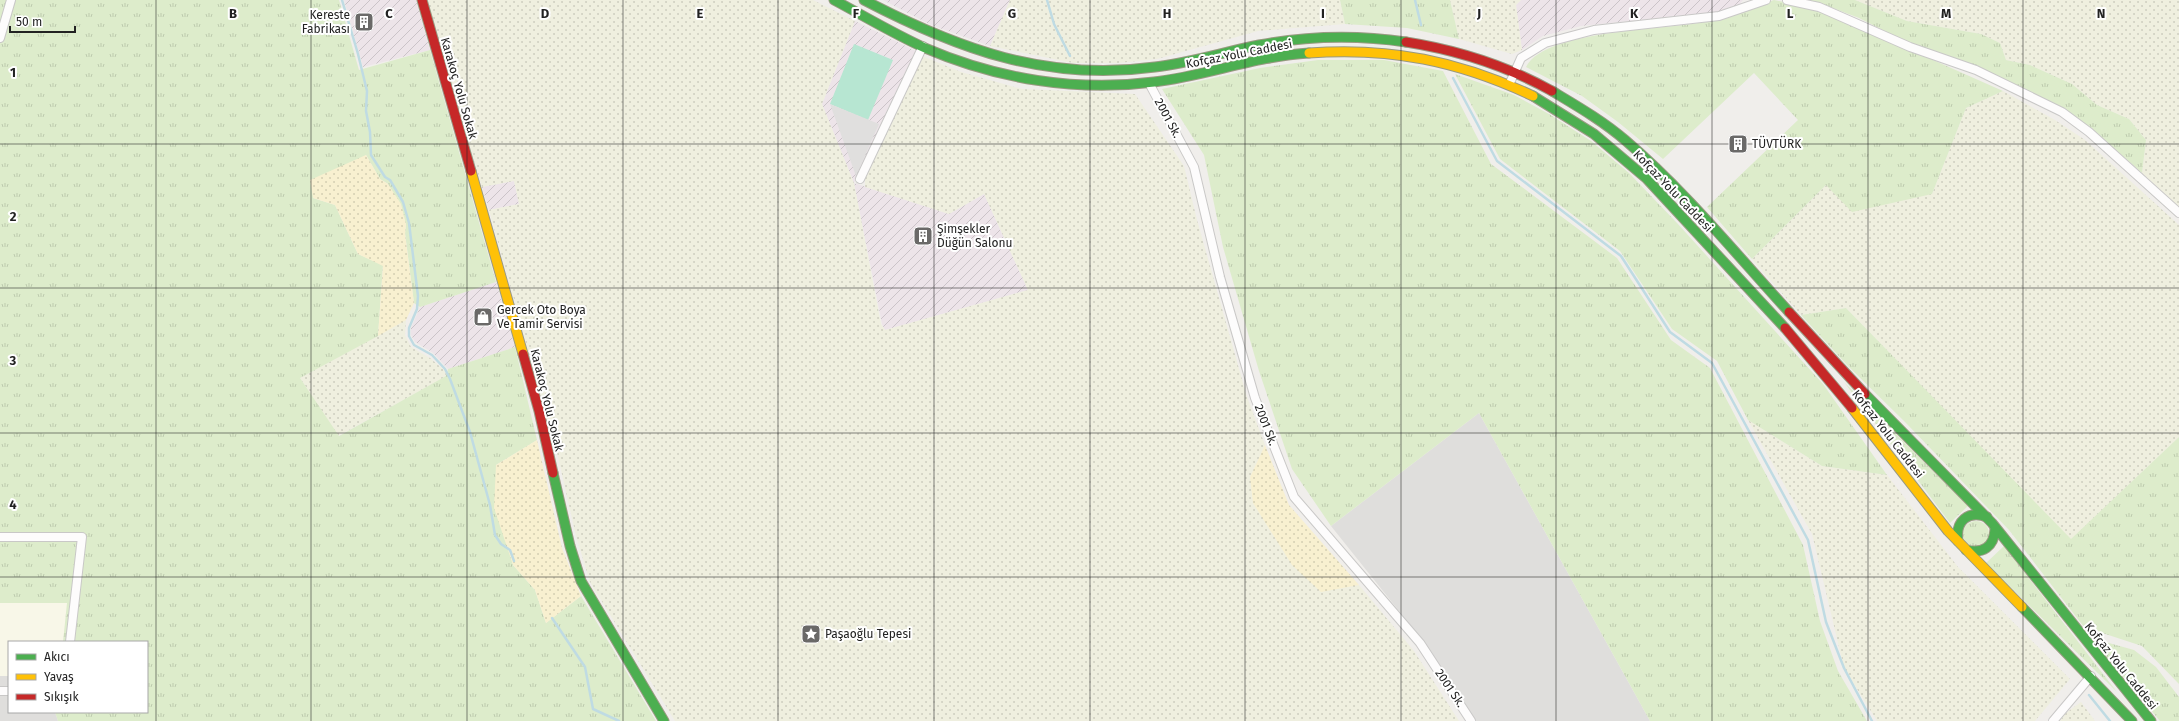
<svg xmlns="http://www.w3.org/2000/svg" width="2179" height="721" font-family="'Fira Sans',sans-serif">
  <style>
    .residential { fill: #dfdedc }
    .industrial { fill: url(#industrial-furrows) }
    .education { fill: #f8f7e8 }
    .farmland { fill: url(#farmland-dots) }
    .grass { fill: url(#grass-tufts) }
    .sand { fill: url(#sand-dots) }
    .pitch { fill: #b7e6d2 }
    .parking { fill: #e0dfde }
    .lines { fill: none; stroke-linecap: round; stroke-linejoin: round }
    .stream { stroke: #bfdbe3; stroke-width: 2.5 }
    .street-casing { stroke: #c9c8c7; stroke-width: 10 }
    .fast-casing { stroke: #999a82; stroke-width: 11 }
    .slow-casing { stroke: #999a82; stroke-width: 11 }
    .jam-casing { stroke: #999a82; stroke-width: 11 }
    .street { stroke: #fdfcfc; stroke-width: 8 }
    .fast { stroke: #4caf50; stroke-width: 9 }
    .slow { stroke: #ffc107; stroke-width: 9 }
    .jam { stroke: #c62828; stroke-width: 9 }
    .grid { fill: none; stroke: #222; stroke-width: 1; stroke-opacity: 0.55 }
    .labels { text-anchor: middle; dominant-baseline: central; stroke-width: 4; stroke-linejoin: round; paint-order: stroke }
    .poi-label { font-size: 12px; fill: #222; stroke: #fff; text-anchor: start }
    .street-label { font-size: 12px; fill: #222; stroke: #fff }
    .grid-label { font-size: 13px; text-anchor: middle; font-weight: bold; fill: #222; stroke: #fff; stroke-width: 4; stroke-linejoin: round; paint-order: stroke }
  </style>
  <defs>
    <pattern id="industrial-furrows" width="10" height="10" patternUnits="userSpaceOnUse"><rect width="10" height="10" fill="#ede4e9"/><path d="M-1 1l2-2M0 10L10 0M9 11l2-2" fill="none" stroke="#cbc3c8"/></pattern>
    <pattern id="farmland-dots" width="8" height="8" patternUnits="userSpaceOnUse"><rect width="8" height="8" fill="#efefdf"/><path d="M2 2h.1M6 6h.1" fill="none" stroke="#cdcdbf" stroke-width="1.8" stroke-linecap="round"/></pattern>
    <pattern id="grass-tufts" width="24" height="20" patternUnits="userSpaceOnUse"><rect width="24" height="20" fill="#ddeccb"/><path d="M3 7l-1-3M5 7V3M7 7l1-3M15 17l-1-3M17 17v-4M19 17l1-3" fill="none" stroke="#bdcaae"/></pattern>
    <pattern id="sand-dots" width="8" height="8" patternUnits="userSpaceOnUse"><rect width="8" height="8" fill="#f8f0d0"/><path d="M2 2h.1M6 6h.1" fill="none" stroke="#d4ceb2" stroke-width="1.8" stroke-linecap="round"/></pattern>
  </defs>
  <rect width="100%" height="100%" fill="#f0eeeb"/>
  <!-- residential -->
  <g class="residential">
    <polygon points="1479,413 1650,721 1476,721 1427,646 1331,526"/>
    <polygon points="0,676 9,676 9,712 55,712 58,721 0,721"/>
  </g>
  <!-- industrial -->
  <g class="industrial">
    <polygon points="344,0 416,0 430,50 363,67"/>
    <polygon points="883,0 1010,0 990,46 931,25"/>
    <polygon points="1521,0 1743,0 1739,5 1719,12 1581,26 1543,36 1522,50 1516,5"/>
    <polygon points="855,21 916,51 854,183 949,214 984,194 1028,290 885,330 882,324 854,183 822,104"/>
    <polygon points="514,181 519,204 489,210 482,187"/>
    <polygon points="496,282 515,347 448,369 433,353 415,342 411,335 411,328 420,307"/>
  </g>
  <!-- education -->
  <polygon class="education" points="0,603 68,603 63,642 9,642 9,676 0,676"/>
  <!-- farmland -->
  <g class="farmland">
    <polygon points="427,0 813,0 855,21 822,104 854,183 881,324 885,330 1028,290 984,194 949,214 865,187 865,176 922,56 961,72 1022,89 1135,94 1184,166 1197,220 1247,397 1265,445 1250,477 1321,591 1359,585 1414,651 1459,721 675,721 590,582 576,536 558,457 489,210 519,204 514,181 482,187"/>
    <polygon points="1010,0 1340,0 1345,24 1258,31 1157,59 1118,63 1073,63 990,46"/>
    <polygon points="1450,0 1521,0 1516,5 1522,50 1512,54 1459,39"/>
    <polygon points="1855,0 2179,0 2179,207 2142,173 2146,140 2129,119 2097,105 2072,84 2030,65 2006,60 2000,43 1981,34 1907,21"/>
    <polygon points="2003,91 2055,120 2085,140 2179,225 2179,437 2071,540 1846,308 1801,315 1752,259 1826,185 1932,194 1966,108"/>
    <polygon points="406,320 405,335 411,347 430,358 444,370 447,376 338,436 300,378"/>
    <polygon points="1748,420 1822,466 1887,475 1958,567 2070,679 2035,721 1877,721 1844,668 1812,534"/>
    <polygon points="2081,702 2095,721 2060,721 2066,713"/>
  </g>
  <!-- grass -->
  <g class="grass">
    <polygon points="0,0 339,0 359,70 430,50 496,282 420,307 414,303 405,233 406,224 388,184 380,179 366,155 313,198 335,205 358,254 383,265 378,336 300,378 339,436 446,376 448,369 515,347 537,440 496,465 513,565 535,590 546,623 581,596 656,721 58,721 55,712 147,712 147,642 63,642 67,603 0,603"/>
    <polygon points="1340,0 1450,0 1459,39 1407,28 1345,24"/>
    <path d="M1774 0 1818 9 2003 91 1966 108 1932 194 1852 212 1826 185 1752 259 1707 207 1798 120 1754 73 1663 159 1618 122 1582 96 1526 67C1547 27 1677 31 1719 19 1738 14 1756 6 1774 0Z"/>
    <polygon points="1801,0 1855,0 1907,21 1981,34 2000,43 2006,60 2030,65 2072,84 2097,105 2129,119 2146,140 2142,173 2092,129 2062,109 1910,44 1859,18 1822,4"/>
    <polygon points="1318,60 1384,60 1443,71 1491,164 1617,258 1671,340 1710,368 1803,545 1820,621 1838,671 1867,721 1650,721 1479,413 1331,526 1292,469 1259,371 1223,247 1204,155 1162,89 1260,68"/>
    <polygon points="1455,74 1514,95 1549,114 1591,141 1629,173 1677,223 1823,384 1887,475 1822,466 1748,420 1717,361 1672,329 1620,251 1500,159"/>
    <polygon points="1846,308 2071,539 2179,437 2179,684 2142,646 2084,627 2009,530 1905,422 1848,366 1801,315"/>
    <polygon points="1844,382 1968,506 1950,523"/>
    <circle cx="1976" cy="534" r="13"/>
    <polygon points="2004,546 2117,692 1986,563"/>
    <polygon points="2091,638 2134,650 2156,667 2179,697 2179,721 2160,721"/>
  </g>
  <!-- sand -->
  <g class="sand">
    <polygon points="366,155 380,179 388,184 401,204 406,224 405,234 414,303 406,320 378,336 383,266 358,254 335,205 313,198 310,180"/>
    <polygon points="537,440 562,548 581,596 546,623 535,590 513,565 494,508 496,465"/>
    <polygon points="1265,445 1289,505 1359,585 1321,592 1292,565 1253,503 1250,477"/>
  </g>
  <!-- pitch -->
  <polygon class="pitch" points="854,44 893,60 868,120 830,104"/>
  <!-- parking -->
  <polygon class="parking" points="830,104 879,124 856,176"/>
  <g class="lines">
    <!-- stream -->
    <g class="stream">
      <polyline points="342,0 358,54 367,91 366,111 370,132 371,155 385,177 390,180 403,202 409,223 418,296 417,309 409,328 409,336 414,345 432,355 445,369 450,379 470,432 490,505 495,535 501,544 510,550 514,561"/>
      <polyline points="1047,0 1054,24 1070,56"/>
      <polyline points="1415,0 1421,25"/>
      <polyline points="1453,78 1497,161 1621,256 1670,332 1712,363 1808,540 1826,622 1844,668 1872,721"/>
      <polyline points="552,618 585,667 593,709 619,721"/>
      <polyline points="2089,695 2110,721"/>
    </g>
    <defs>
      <g id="street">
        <polyline points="1787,0 1819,7 1910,47 1976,70 2062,112 2089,132 2179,213"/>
        <polyline points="0,38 11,0"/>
        <polyline points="1149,83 1194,167 1220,277 1255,398 1294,497 1420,643 1471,721"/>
        <polyline points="1509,85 1521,58 1545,43 1594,30 1719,16 1766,0"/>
        <polyline points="860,179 923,46"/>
        <polyline points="0,537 82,537 70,642"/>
        <polyline points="0,691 9,691"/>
        <polyline points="2053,721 2091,676"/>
      </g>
      <g id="fast">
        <path d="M834 0C864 16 894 34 925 48 997 79 1076 92 1154 82 1206 76 1256 56 1309 53"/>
        <path d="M864 0C958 49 1047 82 1155 67 1190 63 1224 52 1259 45 1307 36 1358 35 1406 42"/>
        <path d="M1552 91C1577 106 1603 121 1625 140 1685 191 1736 254 1789 312"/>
        <polyline points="1533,96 1594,134 1646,178 1785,328"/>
        <polyline points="1865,394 1992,523 2151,721"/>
        <polyline points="553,473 570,546 581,581 664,721"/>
        <path d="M1958 541C1955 521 1968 510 1987 517"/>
        <path d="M1966 550C1983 554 1994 547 1995 529"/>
        <polyline points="2022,607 2132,721"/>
      </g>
      <g id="slow">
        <path d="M1309 53C1390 47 1459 61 1533 96"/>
        <polyline points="471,171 523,354"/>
        <polyline points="1852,408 1948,531 2022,607"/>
      </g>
      <g id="jam">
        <polyline points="422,0 471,171"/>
        <path d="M1406 42C1457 50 1507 66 1552 91"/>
        <polyline points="1789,312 1865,394"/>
        <polyline points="1785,328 1852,408"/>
        <polyline points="523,354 539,411 553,473"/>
      </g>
    </defs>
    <!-- street casing -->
    <use href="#street" class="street-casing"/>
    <!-- fast casing -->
    <use href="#fast" class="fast-casing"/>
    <!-- slow casing -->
    <use href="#slow" class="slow-casing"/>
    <!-- jam casing -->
    <use href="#jam" class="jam-casing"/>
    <!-- street -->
    <use href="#street" class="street"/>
    <!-- fast -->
    <use href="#fast" class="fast"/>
    <!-- slow -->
    <use href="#slow" class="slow"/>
    <!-- jam -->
    <use href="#jam" class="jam"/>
  </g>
  <!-- grid -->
  <path class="grid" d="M156 0V721M311 0V721M467 0V721M623 0V721M778 0V721M934 0V721M1090 0V721M1245 0V721M1401 0V721M1556 0V721M1712 0V721M1868 0V721M2023 0V721M0 144H2179M0 288H2179M0 433H2179M0 577H2179"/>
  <!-- icons -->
  <defs>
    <symbol id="building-square" viewBox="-11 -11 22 22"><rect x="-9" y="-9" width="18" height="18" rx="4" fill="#6a6968" stroke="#fff"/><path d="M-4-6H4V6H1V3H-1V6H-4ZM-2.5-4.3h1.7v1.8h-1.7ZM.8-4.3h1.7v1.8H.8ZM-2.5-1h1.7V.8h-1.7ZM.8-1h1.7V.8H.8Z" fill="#fff"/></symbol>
    <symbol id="shop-square" viewBox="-11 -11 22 22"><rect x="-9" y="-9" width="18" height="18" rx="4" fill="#6a6968" stroke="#fff"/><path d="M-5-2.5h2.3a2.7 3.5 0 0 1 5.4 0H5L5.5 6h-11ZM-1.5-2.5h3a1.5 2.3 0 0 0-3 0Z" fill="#fff"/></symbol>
    <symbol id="sight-square" viewBox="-11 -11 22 22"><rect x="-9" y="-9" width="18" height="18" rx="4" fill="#6a6968" stroke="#fff"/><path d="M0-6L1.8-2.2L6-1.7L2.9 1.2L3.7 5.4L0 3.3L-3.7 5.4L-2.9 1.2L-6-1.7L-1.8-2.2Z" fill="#fff"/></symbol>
  </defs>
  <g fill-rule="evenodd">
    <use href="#building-square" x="353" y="11" width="22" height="22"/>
    <use href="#building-square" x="1727" y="133" width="22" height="22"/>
    <use href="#building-square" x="912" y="225" width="22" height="22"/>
    <use href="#shop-square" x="472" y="306" width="22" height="22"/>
    <use href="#sight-square" x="800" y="623" width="22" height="22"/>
  </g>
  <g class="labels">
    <!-- poi labels -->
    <g class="poi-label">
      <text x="350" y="15" text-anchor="end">Kereste<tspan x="350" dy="14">Fabrikası</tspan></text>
      <text x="1752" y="144">TÜVTÜRK</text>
      <text x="937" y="229">Şimşekler<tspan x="937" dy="14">Düğün Salonu</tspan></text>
      <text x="497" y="310">Gercek Oto Boya<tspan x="497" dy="14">Ve Tamir Servisi</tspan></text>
      <text x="825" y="634">Paşaoğlu Tepesi</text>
    </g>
    <!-- street labels -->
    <g class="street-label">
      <text transform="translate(1239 54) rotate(-11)">Kofçaz Yolu Caddesi</text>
      <text transform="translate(459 88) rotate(74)">Karakoç Yolu Sokak</text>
      <text transform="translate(1168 118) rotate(62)">2001 Sk.</text>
      <text transform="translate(1673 191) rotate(46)">Kofçaz Yolu Caddesi</text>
      <text transform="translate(547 400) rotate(76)">Karakoç Yolu Sokak</text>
      <text transform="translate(1266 425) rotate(69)">2001 Sk.</text>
      <text transform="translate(1888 434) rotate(52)">Kofçaz Yolu Caddesi</text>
      <text transform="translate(2121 666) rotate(51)">Kofçaz Yolu Caddesi</text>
      <text transform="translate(1450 688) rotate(56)">2001 Sk.</text>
    </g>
  </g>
  <g class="grid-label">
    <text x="233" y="18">B</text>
    <text x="389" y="18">C</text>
    <text x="545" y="18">D</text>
    <text x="700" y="18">E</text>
    <text x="856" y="18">F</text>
    <text x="1012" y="18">G</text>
    <text x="1167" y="18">H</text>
    <text x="1323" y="18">I</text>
    <text x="1479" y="18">J</text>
    <text x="1634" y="18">K</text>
    <text x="1790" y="18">L</text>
    <text x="1946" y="18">M</text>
    <text x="2101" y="18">N</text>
    <text x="13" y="77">1</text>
    <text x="13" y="221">2</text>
    <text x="13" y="365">3</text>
    <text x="13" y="509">4</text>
  </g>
  <!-- legend -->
  <rect x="8" y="641" width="140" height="72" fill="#ffffff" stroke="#a7a7a7"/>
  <rect x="16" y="654" width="20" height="6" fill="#4caf50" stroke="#a7a7a7"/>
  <text x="44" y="661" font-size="12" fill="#222222">Akıcı</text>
  <rect x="16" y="674" width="20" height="6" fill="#ffc107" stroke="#a7a7a7"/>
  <text x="44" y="681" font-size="12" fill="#222222">Yavaş</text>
  <rect x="16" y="694" width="20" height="6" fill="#c62828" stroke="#a7a7a7"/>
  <text x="44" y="701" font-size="12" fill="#222222">Sıkışık</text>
  <!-- scale -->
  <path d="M10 26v6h65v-6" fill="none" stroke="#222222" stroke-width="2"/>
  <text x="16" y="26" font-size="12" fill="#222222" stroke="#ffffff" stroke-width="3" paint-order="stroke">50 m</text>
</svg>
